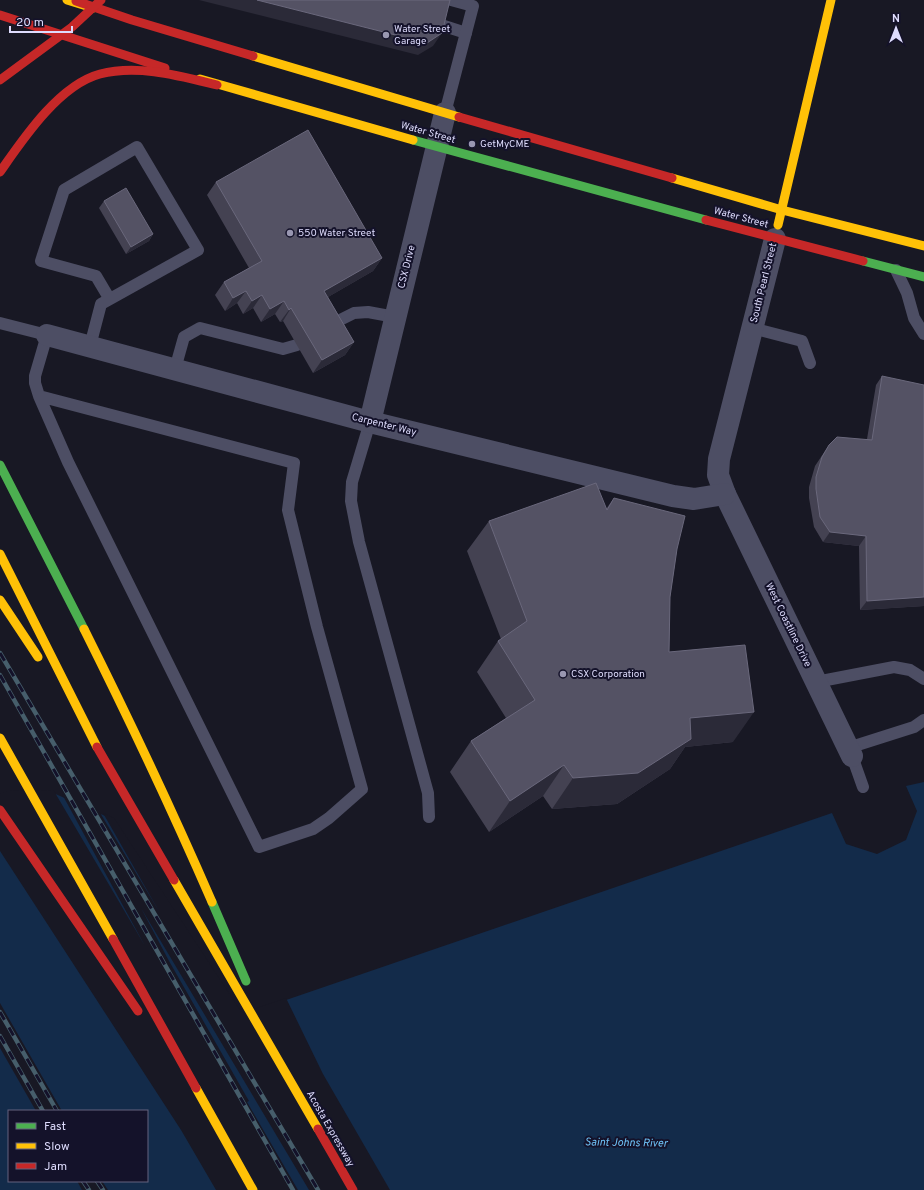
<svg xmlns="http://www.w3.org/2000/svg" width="924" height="1190" font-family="Overpass,sans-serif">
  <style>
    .water { fill: #132b4a; fill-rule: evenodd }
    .pier { fill: #181824 }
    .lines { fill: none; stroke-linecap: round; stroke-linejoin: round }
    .lane { stroke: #4d4e64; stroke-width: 12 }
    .street { stroke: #4d4e64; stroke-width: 22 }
    .fast { stroke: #4caf50; stroke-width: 9 }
    .slow { stroke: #ffc107; stroke-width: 9 }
    .jam { stroke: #c62828; stroke-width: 9 }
    .rail-casing { stroke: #465e6b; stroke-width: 4.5 }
    .rail { stroke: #14122a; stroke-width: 3; stroke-dasharray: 9; stroke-linecap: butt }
    .wall { fill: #444252 }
    .shaded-wall { fill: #2b2a38 }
    .building { fill: #545264; stroke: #6a687c }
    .poi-dot { fill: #9997b1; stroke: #14122a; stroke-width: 1.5 }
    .labels { text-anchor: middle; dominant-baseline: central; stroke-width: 4; stroke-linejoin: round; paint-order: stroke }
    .poi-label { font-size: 10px; fill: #dedcfd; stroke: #14122a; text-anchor: start }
    .street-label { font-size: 10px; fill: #dedcfd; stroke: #14122a }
    .water-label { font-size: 11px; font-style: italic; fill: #6fc3f8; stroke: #14122a }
  </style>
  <rect width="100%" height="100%" fill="#181824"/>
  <!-- water -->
  <path class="water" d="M924 782V1190H0V796L51 792 112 819 242 1015 832 813 846 844 877 854 906 840 917 811 906 786ZM9 1111H147V1181H9Z"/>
  <!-- pier -->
  <g class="pier">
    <polygon points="51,790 54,791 145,946 62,794 99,811 160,913 103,813 114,818 242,1013 286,998 323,1074 390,1190 309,1190 141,908 169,961 249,1101 247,1102 298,1190 216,1190 181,1130 0,851 0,794 9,791"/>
    <polygon points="0,1003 62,1111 36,1111 0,1048"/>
    <polygon points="77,1181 102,1181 108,1190 82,1190"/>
  </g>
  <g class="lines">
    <!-- lane -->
    <g class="lane">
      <polyline points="438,24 466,33"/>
      <polyline points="445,113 473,6 451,0"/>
      <polyline points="896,270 907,293 914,318 924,334"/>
      <polyline points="0,323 47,335 35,376 35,383 39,396 68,462 259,847 313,829 329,818 362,789 317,627 288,510 294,463 39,396"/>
      <polyline points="328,326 354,313 368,312 395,317"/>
      <polyline points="752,328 802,341 810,363"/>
      <polyline points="90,346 101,304 198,250 137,147 64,190 41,261 96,276 109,298"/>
      <polyline points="175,369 184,337 200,328 283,349 297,345"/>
      <polyline points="370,422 352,482 351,501 359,542 428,793 429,817"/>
      <polyline points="816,682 894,667 910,670 924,679"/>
      <polyline points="848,748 914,727 924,720"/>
      <polyline points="852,756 863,787"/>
    </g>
    <!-- street -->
    <g class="street">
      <polyline points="775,239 719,459 718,475 725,494 852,756"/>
      <polyline points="47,335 370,422 673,496 694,499 725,494"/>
      <polyline points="370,422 445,113"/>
    </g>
    <!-- fast -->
    <g class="fast">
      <polyline points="413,140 706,220"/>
      <polyline points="863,261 924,277"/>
      <polyline points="0,465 84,629"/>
      <polyline points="212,902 246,981"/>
    </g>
    <!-- slow -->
    <g class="slow">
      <polyline points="67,0 93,8"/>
      <polyline points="253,56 459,117"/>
      <polyline points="200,79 413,140"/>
      <polyline points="672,178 782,210 924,246"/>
      <polyline points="778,225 831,0"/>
      <polyline points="0,554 97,747"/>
      <polyline points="0,600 38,657"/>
      <path d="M84 629C129 719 172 810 212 902"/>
      <polyline points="0,738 113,939"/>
      <polyline points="174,880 318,1129"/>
      <polyline points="196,1088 253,1190"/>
    </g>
    <!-- jam -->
    <g class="jam">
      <polyline points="76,1 132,20 253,56"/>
      <polyline points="0,15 165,68"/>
      <polyline points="0,80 72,27 101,0"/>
      <polyline points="459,117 672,178"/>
      <path d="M0 172C23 139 59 85 100 74 138 64 180 76 217 85"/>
      <polyline points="706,220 863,261"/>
      <polyline points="97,747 174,880"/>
      <polyline points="0,810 138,1011"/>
      <polyline points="113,939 196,1088"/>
      <polyline points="318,1129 353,1190"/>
    </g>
    <defs>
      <g id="rail">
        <polyline points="0,653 318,1190"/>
        <polyline points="0,675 293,1190"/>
        <polyline points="0,1012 57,1111"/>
        <polyline points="0,1036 43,1111"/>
        <polyline points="83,1181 89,1190"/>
        <polyline points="97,1181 103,1190"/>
      </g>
    </defs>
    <!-- rail casing -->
    <use href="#rail" class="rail-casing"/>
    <!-- rail -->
    <use href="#rail" class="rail"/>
  </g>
  <!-- wall -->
  <g class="wall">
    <polygon points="216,182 382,258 373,271 328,297 354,342 345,355 313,373 283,321 280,322 275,314 261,322 253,308 243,314 237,303 225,311 215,295 224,282 249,268 207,195"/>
    <polygon points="104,201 153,234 149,241 126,254 99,208"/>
    <polygon points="882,376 924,606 860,610 859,546 823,542 814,527 809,498 809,487 815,466 829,445 867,439 876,385"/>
    <polygon points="614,498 677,549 670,597 669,652 733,742 685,747 670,769 617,804 552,809 543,796 489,832 450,772 471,741 506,718 477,672 498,641 501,639 467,551 489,521 606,509"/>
  </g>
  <!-- shaded-wall -->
  <g class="shaded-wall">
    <polygon points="199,0 257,0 442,33 433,46 418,55"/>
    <polygon points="153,234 149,241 126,254 131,247"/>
    <polygon points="382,258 373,271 316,304 324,291"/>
    <polygon points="246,291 237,303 225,311 233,298"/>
    <polygon points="262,295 253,308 243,314 252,301"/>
    <polygon points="284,301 275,314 261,322 270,309"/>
    <polygon points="291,308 283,321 280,322 289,310"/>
    <polygon points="354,342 345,355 313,373 322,360"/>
    <polygon points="830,532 866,536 859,546 823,542"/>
    <polygon points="924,597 924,606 860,610 867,601"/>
    <polygon points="754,712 733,742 685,747 670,769 617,804 552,809 573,778 690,718"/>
    <polygon points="564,765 543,796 489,832 510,801"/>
  </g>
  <!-- building -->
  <g class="building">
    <polygon points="257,0 450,0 442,33 427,43"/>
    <polygon points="308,130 382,258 324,291 354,342 322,360 291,308 289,310 284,301 270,309 262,295 252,301 246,291 233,298 224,282 262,261 216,182"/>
    <polygon points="126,188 153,234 131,247 104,201"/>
    <polygon points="882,376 924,385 924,597 867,601 866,536 830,532 820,517 816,489 816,477 822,457 829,445 837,437 872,440"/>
    <polygon points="596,483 607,510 614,498 685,516 677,549 670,597 669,652 745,645 754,712 690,718 691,739 638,773 573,778 564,765 510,801 471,741 535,700 498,641 527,621 489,521"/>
  </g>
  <!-- markers -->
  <g class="poi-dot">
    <circle cx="386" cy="35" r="4"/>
    <circle cx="472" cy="144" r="4"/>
    <circle cx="290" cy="233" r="4"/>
    <circle cx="563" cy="674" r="4"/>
  </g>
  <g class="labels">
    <!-- poi labels -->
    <g class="poi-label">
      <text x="394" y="29">Water Street<tspan x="394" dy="12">Garage</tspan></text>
      <text x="480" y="144">GetMyCME</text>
      <text x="298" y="233">550 Water Street</text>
      <text x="571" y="674">CSX Corporation</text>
    </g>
    <!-- street labels -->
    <g class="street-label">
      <text transform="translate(428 133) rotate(16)">Water Street</text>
      <text transform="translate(741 218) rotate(15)">Water Street</text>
      <text transform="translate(407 267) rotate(-76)">CSX Drive</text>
      <text transform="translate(764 283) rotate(-76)">South Pearl Street</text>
      <text transform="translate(384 425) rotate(14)">Carpenter Way</text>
      <text transform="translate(788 625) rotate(64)">West Coastline Drive</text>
      <text transform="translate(330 1129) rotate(60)">Acosta Expressway</text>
    </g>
    <!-- water labels -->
    <g class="water-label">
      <text transform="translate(626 1143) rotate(1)">Saint Johns River</text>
    </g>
  </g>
  <!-- legend -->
  <rect x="8" y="1110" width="140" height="72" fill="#14122a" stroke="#65637e"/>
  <rect x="16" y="1123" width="20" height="6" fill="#4caf50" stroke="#65637e"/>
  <text x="44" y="1130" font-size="12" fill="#dedcfd">Fast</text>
  <rect x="16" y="1143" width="20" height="6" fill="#ffc107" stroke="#65637e"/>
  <text x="44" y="1150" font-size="12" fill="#dedcfd">Slow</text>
  <rect x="16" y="1163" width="20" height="6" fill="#c62828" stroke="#65637e"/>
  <text x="44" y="1170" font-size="12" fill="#dedcfd">Jam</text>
  <!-- north arrow -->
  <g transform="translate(896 28)" stroke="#14122a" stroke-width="3" paint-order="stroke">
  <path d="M0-3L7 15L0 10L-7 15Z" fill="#dedcfd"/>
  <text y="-6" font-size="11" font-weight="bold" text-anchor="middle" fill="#dedcfd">N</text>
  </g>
  <!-- scale -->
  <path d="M10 26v6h62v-6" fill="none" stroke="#dedcfd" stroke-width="2"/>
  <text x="16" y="26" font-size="12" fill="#dedcfd" stroke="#14122a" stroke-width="3" paint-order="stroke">20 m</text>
</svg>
